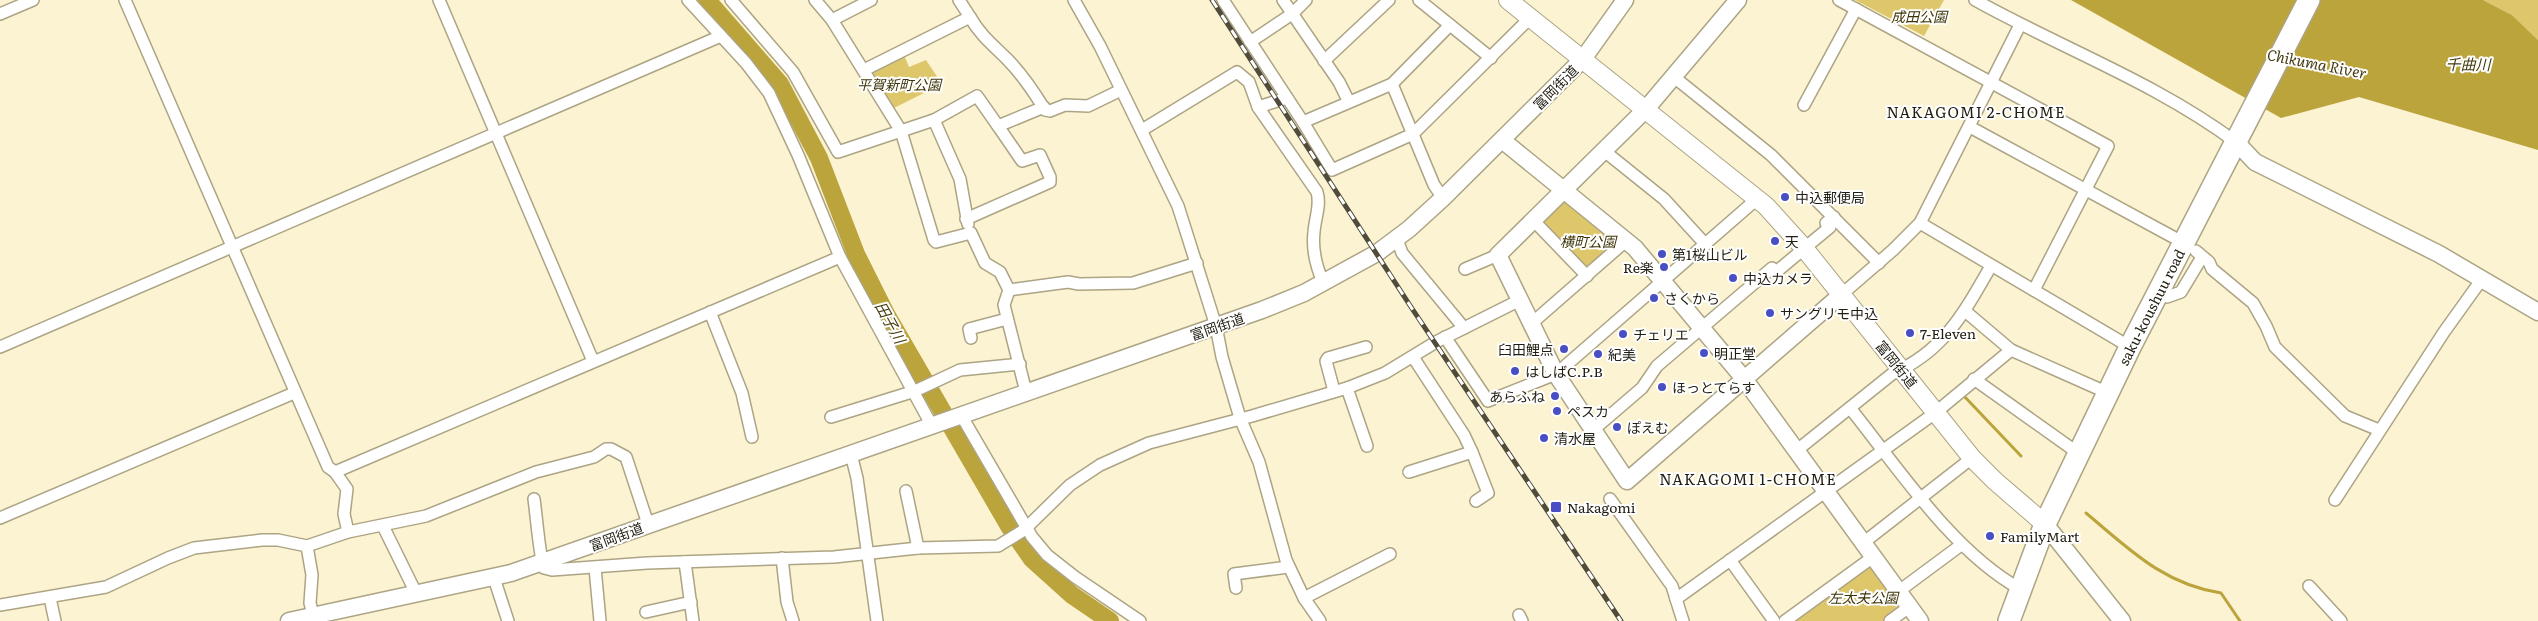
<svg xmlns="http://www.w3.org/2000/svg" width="2538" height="621" font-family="Literata,'Noto Sans JP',serif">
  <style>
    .green { fill: #dec76a }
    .water { fill: #bca43c }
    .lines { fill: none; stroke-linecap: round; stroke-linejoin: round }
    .stream { stroke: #bca43c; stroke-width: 3 }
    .river { stroke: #bca43c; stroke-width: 18 }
    .street-casing { stroke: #aca484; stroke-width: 14 }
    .secondary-casing { stroke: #aca484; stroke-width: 19 }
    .primary-casing { stroke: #aca484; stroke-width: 20 }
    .highway-casing { stroke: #aca484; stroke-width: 24 }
    .street { stroke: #fff; stroke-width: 11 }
    .secondary { stroke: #fff; stroke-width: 16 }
    .primary { stroke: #fff; stroke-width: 18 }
    .highway { stroke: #fff; stroke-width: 21 }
    .rail-casing { stroke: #504c3b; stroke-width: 5 }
    .rail { stroke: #fff; stroke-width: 3; stroke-dasharray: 9; stroke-linecap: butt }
    .poi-dot { fill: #494ec3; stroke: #fff; stroke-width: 2 }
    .labels { text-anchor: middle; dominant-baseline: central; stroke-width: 4; stroke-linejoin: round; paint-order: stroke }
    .park-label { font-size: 14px; font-style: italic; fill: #3e3407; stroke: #fff }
    .street-label { font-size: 14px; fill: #201d11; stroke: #fff }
    .poi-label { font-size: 14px; fill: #201d11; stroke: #fff; text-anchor: start }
    .water-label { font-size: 15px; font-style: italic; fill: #463c11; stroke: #fff }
    .neighbourhood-label { font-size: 15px; letter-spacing: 1px; fill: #201d11; stroke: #fff }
  </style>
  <rect width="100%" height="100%" fill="#fbf3d1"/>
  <!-- green -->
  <g class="green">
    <polygon points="1855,0 1944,0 1924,36"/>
    <polygon points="2483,0 2538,0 2538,40 2512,15"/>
    <polygon points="904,55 909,67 926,60 942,84 892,109 873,77 874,71"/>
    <polygon points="1561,200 1569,200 1619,240 1589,268 1584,267 1540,221"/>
    <polygon points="1872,565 1900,601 1900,608 1883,621 1791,621"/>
  </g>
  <!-- water -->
  <polygon class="water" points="2071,0 2483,0 2512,15 2538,40 2538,150 2359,97 2281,118"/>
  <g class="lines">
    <!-- stream -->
    <g class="stream">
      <polyline points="1963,395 2021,456"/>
      <path d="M2086 513C2129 549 2163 584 2221 593L2240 621"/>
    </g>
    <!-- river -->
    <polyline class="river" points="707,0 780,84 819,158 856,254 886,314 1009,526 1032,559 1072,595 1110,621"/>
    <defs>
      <g id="street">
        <polyline points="125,0 328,467 335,472 840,257"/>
        <polyline points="439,0 593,361"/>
        <polyline points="688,0 746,63 769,93 798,155 840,257 932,426"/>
        <polyline points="731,0 793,72 838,152 934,120 977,96 998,126 1044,107"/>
        <polyline points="815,0 832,20 901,131 934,240 936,242 971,233 985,263 1000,272 1009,290 1004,305 1026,392"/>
        <polyline points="1074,0 1100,46 1178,206 1216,326 1222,357 1240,418 1259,462 1286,560 1304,598 1320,621"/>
        <polyline points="1223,0 1303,122 1392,84 1450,25"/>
        <polyline points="1283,0 1339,82 1349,102"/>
        <polyline points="1419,0 1491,58"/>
        <polyline points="1839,0 2108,146 2034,290"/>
        <path d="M1975 0C2061 48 2157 83 2237 143"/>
        <polyline points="0,14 33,0"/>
        <path d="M970 17C980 35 993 45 1007 59 1022 74 1034 92 1045 110L1050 111 1065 105 1088 106 1121 90"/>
        <polyline points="832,20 871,0"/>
        <polyline points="1250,42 1292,14 1306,0"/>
        <polyline points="1324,61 1389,0"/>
        <polyline points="864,70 970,17 959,0"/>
        <polyline points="1674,77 1771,155 1879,263"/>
        <polyline points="1392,84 1434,185 1443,198"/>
        <polyline points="1804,105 1856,9"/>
        <polyline points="1258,107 1287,98"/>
        <polyline points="934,120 960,179 968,224"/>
        <polyline points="1303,122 1332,170 1413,134 1530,18"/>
        <polyline points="1970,127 2173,237"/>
        <path d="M1142 130 1237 72 1249 82 1258 107 1317 192C1321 205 1315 218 1314 232 1312 249 1316 266 1323 282"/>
        <polyline points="1603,150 1664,199 1706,245"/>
        <polyline points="966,219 1050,182 1050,177 1040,155 1022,161 998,126"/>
        <polyline points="1534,221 1587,276"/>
        <polyline points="1920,223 2130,347"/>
        <polyline points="1397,239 1402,253 1464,328"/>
        <polyline points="2196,251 2209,262 2212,269 2253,303 2266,326 2275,347 2345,416 2379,430"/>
        <polyline points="1465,269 1498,255"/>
        <polyline points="1009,290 1068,282 1079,284 1133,283 1197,263"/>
        <polyline points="2158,292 2167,297 2181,292 2202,257"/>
        <polyline points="1841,295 1893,250 1920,223 2020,25"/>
        <polyline points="1965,311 2011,350 2108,393"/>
        <polyline points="710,312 742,393 752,437"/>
        <polyline points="1532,323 1627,240"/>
        <polyline points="1445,337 1488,401 1556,374 1758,198"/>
        <polyline points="971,338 969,329 1007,319"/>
        <polyline points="0,347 721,36"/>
        <polyline points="1974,379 2078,453"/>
        <polyline points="1347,388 1367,446"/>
        <polyline points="1334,391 1326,361 1328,358 1366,347"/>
        <path d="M1850 408C1899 469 1952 551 2020 589"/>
        <polyline points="961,415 1032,537 1047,555 1075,577 1140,621"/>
        <polyline points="831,417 915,391 960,370 1020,364"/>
        <polyline points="1593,430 1642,388 1657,366 1772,268 1776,272 1830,227 1826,223 1834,217"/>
        <path d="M1796 451 1892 374C1944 351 1964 313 1991 266"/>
        <polyline points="1472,452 1488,493 1476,501"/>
        <polyline points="851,454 857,478 877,621"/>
        <polyline points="335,472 347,489 344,514 348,532"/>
        <polyline points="1409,472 1472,452 1464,435 1413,357"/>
        <polyline points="906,491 918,548"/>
        <path d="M534 499C536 512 540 561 544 568L552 570 647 563 834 557 918 548 998 546 1024 530 1070 485 1100 465 1149 443 1252 416 1347 388 1385 373 1436 342 1520 300"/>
        <polyline points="1610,499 1672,586 1676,599 1935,413 2011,350"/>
        <polyline points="2335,500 2444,332 2482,279"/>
        <polyline points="0,518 294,393"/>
        <polyline points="383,526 416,593"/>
        <polyline points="1863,543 1972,458"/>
        <polyline points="307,546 312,575 310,603 313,615"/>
        <polyline points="782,558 787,602 793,621"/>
        <polyline points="1730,560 1774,621"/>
        <polyline points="685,562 693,621"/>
        <polyline points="595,568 600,621"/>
        <polyline points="494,578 508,621"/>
        <polyline points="2309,586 2341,621"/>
        <polyline points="1236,588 1234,574 1288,567"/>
        <polyline points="1899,591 1961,545"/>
        <polyline points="50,598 55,621"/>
        <polyline points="1304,598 1390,554"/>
        <polyline points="1676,599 1683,621"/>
        <polyline points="0,605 106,587 168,558 194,548 262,540 278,540 307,546 348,532 426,516 536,472 594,457 606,449 611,449 626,457 648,524"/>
        <polyline points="646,612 691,602"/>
        <polyline points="1519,615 1522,621"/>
        <polyline points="1785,621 1873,557"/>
        <polyline points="1890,621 1909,607"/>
      </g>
      <g id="secondary">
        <polyline points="1738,0 1646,109 1498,255 1556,374 1627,481 1841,295"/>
        <polyline points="1502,140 1635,248 1745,380 1920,621"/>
        <polyline points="2237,143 2255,162 2439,254 2538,312"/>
        <polyline points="2045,524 2122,621"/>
        <polyline points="289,621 511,573 1262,310 1304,293 1377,253 1409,229 1443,198 1583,59 1625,0"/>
      </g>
      <polyline id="primary" points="1508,0 1766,206 1804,248 1972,458 1995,481 2045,524"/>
      <polyline id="highway" points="2009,621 2045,524 2130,347 2309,0"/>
    </defs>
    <!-- street casing -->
    <use href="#street" class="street-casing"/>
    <!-- secondary casing -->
    <use href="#secondary" class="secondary-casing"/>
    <!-- primary casing -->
    <use href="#primary" class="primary-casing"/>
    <!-- highway casing -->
    <use href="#highway" class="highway-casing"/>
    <!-- street -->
    <use href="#street" class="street"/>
    <!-- secondary -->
    <use href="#secondary" class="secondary"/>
    <!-- primary -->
    <use href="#primary" class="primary"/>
    <!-- highway -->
    <use href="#highway" class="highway"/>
    <defs>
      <polyline id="rail" points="1212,0 1411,307 1621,621"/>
    </defs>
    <!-- rail casing -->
    <use href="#rail" class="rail-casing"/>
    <!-- rail -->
    <use href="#rail" class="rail"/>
  </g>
  <!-- markers -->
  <g class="poi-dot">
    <circle cx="1785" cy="197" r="5"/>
    <circle cx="1775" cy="241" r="5"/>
    <circle cx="1662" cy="254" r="5"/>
    <circle cx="1664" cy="267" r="5"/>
    <circle cx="1733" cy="278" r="5"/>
    <circle cx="1654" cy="298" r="5"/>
    <circle cx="1770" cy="313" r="5"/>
    <circle cx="1910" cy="333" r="5"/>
    <circle cx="1623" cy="334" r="5"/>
    <circle cx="1564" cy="349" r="5"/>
    <circle cx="1704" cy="353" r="5"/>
    <circle cx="1598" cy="354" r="5"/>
    <circle cx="1515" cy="371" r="5"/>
    <circle cx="1662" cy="387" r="5"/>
    <circle cx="1555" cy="396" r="5"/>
    <circle cx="1557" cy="411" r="5"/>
    <circle cx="1617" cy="427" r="5"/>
    <circle cx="1544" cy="438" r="5"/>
    <rect x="1550" y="501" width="12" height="12" rx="2.5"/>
    <circle cx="1990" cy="536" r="5"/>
  </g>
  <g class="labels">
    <!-- park labels -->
    <g class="park-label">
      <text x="1919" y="16">成田公園</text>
      <text x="899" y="84">平賀新町公園</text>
      <text x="1588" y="241">横町公園</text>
      <text x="1863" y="597">左太夫公園</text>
    </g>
    <!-- street labels -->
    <g class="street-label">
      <text transform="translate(1555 87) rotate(-45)">富岡街道</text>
      <text transform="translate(2151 307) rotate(-63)">saku-koushuu road</text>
      <text transform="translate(1217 326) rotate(-19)">富岡街道</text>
      <text transform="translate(1897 364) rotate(51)">富岡街道</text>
      <text transform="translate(616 536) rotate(-20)">富岡街道</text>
    </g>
    <!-- poi labels -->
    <g class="poi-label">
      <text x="1795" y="197">中込郵便局</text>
      <text x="1785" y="241">天</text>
      <text x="1672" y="254">第1桜山ビル</text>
      <text x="1654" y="267" text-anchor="end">Re楽</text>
      <text x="1743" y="278">中込カメラ</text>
      <text x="1664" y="298">さくから</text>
      <text x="1780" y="313">サングリモ中込</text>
      <text x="1920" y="333">7-Eleven</text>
      <text x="1633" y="334">チェリエ</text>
      <text x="1554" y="349" text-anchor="end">臼田鯉点</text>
      <text x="1714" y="353">明正堂</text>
      <text x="1608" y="354">紀美</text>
      <text x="1525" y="371">はしばC.P.B</text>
      <text x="1672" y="387">ほっとてらす</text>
      <text x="1545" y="396" text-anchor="end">あらふね</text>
      <text x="1567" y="411">ペスカ</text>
      <text x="1627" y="427">ぽえむ</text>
      <text x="1554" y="438">清水屋</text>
      <text x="1567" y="507">Nakagomi</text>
      <text x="2000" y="536">FamilyMart</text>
    </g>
    <!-- water labels -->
    <g class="water-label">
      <text transform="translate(2317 63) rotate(11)">Chikuma River</text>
      <text x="2468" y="63">千曲川</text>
      <text transform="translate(891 322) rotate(61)">田子川</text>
    </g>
    <!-- neighbourhood labels -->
    <g class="neighbourhood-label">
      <text x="1976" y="111">NAKAGOMI 2-CHOME</text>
      <text x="1748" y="478">NAKAGOMI 1-CHOME</text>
    </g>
  </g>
</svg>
